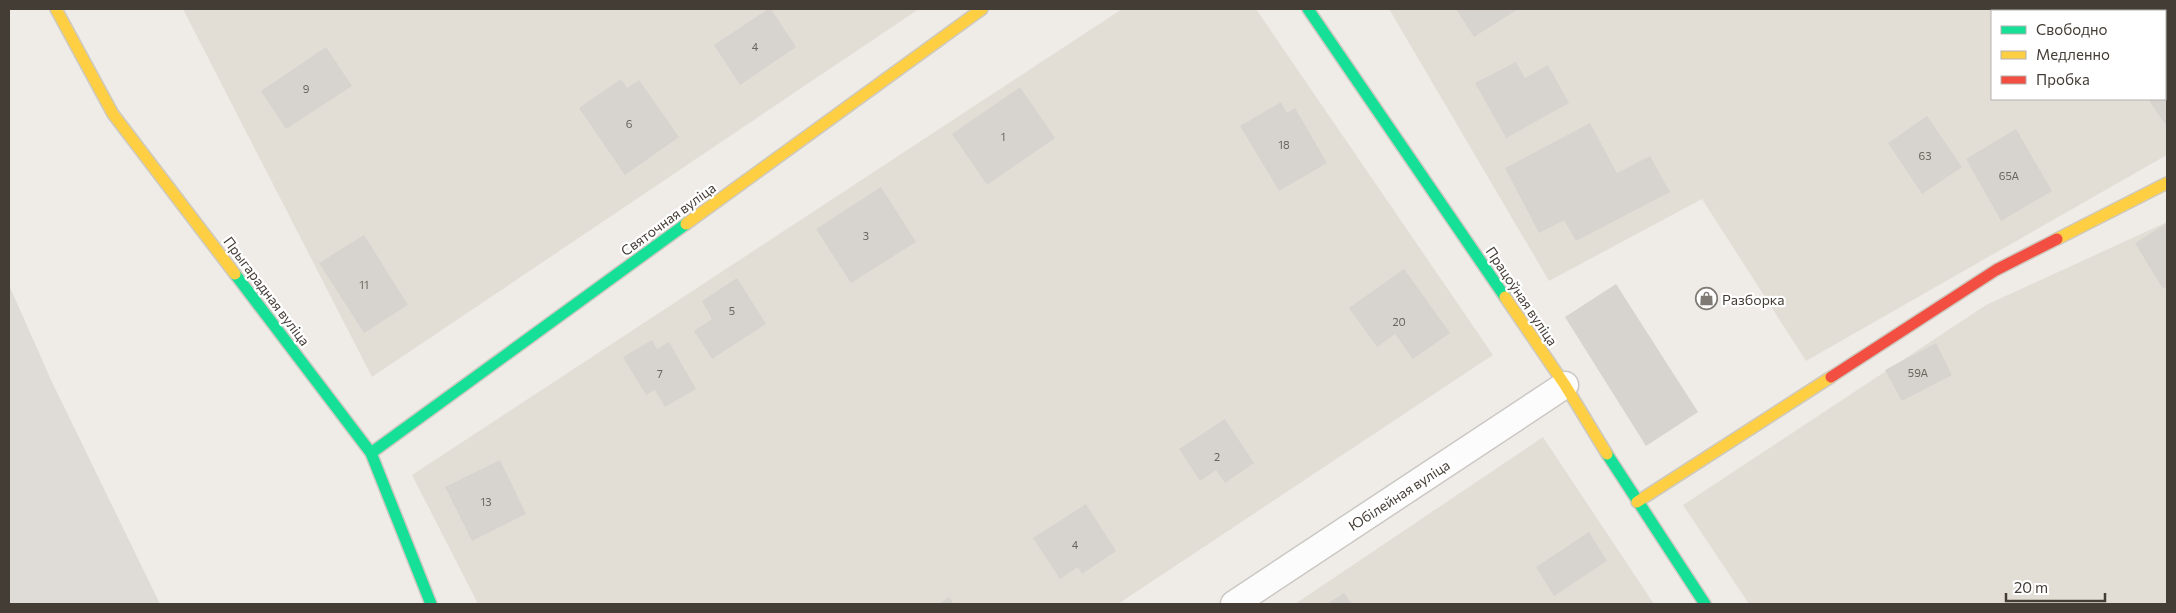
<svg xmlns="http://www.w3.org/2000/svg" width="2176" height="613" font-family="Commissioner,sans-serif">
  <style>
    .residential { fill: #e3ded5; fill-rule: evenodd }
    .industrial { fill: #dfdbd6 }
    .building { fill: #d7d3cf }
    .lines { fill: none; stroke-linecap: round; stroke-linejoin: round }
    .street-casing { stroke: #cbc8c4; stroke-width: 29 }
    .fast-casing { stroke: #cec9bf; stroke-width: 14 }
    .slow-casing { stroke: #cec9bf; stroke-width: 14 }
    .jam-casing { stroke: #cec9bf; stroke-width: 14 }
    .street { stroke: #fdfcfc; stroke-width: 26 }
    .fast { stroke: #16e098; stroke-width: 11 }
    .slow { stroke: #ffcf43; stroke-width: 11 }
    .jam { stroke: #f24e42; stroke-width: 11 }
    .labels { text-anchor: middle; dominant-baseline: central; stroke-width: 4.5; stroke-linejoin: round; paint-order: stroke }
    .number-label { font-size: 11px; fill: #6a645d }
    .street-label { font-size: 14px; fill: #443d35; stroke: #fff }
    .poi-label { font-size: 14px; fill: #443d35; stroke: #fff; text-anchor: start }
  </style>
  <rect width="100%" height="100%" fill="#efece8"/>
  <!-- residential -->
  <g class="residential">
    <polygon points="183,9 919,9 372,377"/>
    <polygon points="1122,9 1256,9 1493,355 1118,604 478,604 412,475"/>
    <path d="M1389 9H2167V155L1806 361 1702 199 1549 281ZM1992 11H2165V99H1992Z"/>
    <polygon points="2167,222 2167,604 1749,604 1683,505 1986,305"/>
    <polygon points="1543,437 1654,604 1295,604"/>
  </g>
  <!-- industrial -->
  <polygon class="industrial" points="9,285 51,380 160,604 9,604"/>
  <!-- building -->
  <g class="building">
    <polygon points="768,9 771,9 796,47 740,85 714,45"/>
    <polygon points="1456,9 1518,9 1474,37"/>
    <polygon points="2157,9 2167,9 2167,24 2165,11 2159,11"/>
    <polygon points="326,47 352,86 286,129 261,91"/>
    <polygon points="2167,61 2167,127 2148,99 2165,99 2165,63"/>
    <polygon points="1516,62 1525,78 1548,65 1569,103 1506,138 1475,83"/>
    <polygon points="621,79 627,88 639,80 679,137 625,175 579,108"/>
    <polygon points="1020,87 1055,138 987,185 952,134"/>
    <polygon points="1281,102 1287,113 1295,108 1327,163 1279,191 1240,126"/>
    <polygon points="1927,116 1962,167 1922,194 1888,143"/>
    <polygon points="1590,123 1617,173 1650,156 1670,192 1576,241 1564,220 1539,233 1505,168"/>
    <polygon points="2016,129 2052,191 2001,221 1966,159"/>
    <polygon points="881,187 916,242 851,283 816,229"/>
    <polygon points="2167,223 2167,286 2163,289 2135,243"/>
    <polygon points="364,235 408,305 364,333 319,263"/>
    <polygon points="1404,269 1450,333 1413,359 1395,334 1377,347 1349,308"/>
    <polygon points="737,278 766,324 712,359 694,331 712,319 702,301"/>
    <polygon points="1616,284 1698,412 1646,446 1565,317"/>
    <polygon points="652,340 657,349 669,342 696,389 665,407 655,390 646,395 623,357"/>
    <polygon points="1936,343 1952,375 1902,401 1885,370"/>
    <polygon points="1225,419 1254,463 1225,483 1216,470 1200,481 1179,449"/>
    <polygon points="500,460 526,514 472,541 445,487"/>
    <polygon points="1086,504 1116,551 1082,574 1078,567 1060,579 1033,538"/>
    <polygon points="1589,532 1607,561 1554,596 1536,567"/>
    <polygon points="1344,593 1352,604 1327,604"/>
    <polygon points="949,597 954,604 939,604"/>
  </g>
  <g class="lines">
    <defs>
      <polyline id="street" points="1234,604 1565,385"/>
      <g id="fast">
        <polyline points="1308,9 1505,297"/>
        <polyline points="235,274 371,453 431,604"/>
        <polyline points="371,453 686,224"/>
        <polyline points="1607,454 1705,604"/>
      </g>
      <g id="slow">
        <polyline points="56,9 113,114 235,274"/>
        <polyline points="686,224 982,9"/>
        <polyline points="2057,239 2167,183"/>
        <polyline points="1505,297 1565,385 1607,454"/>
        <polyline points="1637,502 1831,377"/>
      </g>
      <polyline id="jam" points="1831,377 1996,270 2057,239"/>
    </defs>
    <!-- street casing -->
    <use href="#street" class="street-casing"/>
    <!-- fast casing -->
    <use href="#fast" class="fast-casing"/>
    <!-- slow casing -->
    <use href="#slow" class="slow-casing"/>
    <!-- jam casing -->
    <use href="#jam" class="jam-casing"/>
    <!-- street -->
    <use href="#street" class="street"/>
    <!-- fast -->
    <use href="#fast" class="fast"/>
    <!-- slow -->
    <use href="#slow" class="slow"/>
    <!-- jam -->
    <use href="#jam" class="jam"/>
  </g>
  <!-- icons -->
  <defs>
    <symbol id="shop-ring" viewBox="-11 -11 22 22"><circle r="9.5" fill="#fff" stroke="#807a74" stroke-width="1.5"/><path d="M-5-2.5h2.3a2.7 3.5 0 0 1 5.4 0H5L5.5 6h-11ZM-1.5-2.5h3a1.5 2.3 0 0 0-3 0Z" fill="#807a74"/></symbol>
  </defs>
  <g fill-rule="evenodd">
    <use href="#shop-ring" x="1694" y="286" width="25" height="25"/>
  </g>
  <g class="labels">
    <!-- number labels -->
    <g class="number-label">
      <text x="755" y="46">4</text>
      <text x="306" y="88">9</text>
      <text x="629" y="123">6</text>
      <text x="1003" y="136">1</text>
      <text x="1284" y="144">18</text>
      <text x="1925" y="155">63</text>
      <text x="2009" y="175">65А</text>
      <text x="866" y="235">3</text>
      <text x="364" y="284">11</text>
      <text x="732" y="310">5</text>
      <text x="1399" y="321">20</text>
      <text x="1918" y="372">59А</text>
      <text x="660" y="373">7</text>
      <text x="1217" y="456">2</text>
      <text x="486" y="501">13</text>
      <text x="1075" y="544">4</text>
    </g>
    <!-- street labels -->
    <g class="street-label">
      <text transform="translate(668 219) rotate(-36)">Святочная вуліца</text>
      <text transform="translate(267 291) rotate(53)">Прыгарадная вуліца</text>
      <text transform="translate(1522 296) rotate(56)">Працоўная вуліца</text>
      <text transform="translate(1399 495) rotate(-33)">Юбілейная вуліца</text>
    </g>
    <!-- poi labels -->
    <g class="poi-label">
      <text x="1722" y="299">Разборка</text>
    </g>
  </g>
  <!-- border -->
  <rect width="2176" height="613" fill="none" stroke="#443d35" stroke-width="20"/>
  <!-- legend -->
  <rect x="1991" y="10" width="175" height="90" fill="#ffffff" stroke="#b4b1ae"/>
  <rect x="2001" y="26" width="25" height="8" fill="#16e098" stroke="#b4b1ae"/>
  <text x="2036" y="35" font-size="15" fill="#443d35">Свободно</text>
  <rect x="2001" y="51" width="25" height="8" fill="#ffcf43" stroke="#b4b1ae"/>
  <text x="2036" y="60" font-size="15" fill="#443d35">Медленно</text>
  <rect x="2001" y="76" width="25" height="8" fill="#f24e42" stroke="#b4b1ae"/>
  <text x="2036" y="85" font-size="15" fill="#443d35">Пробка</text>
  <!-- scale -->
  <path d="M2006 593v8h99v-8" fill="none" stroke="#443d35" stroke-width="2.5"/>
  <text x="2014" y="593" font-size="15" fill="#443d35" stroke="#ffffff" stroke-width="4" paint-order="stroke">20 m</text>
</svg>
